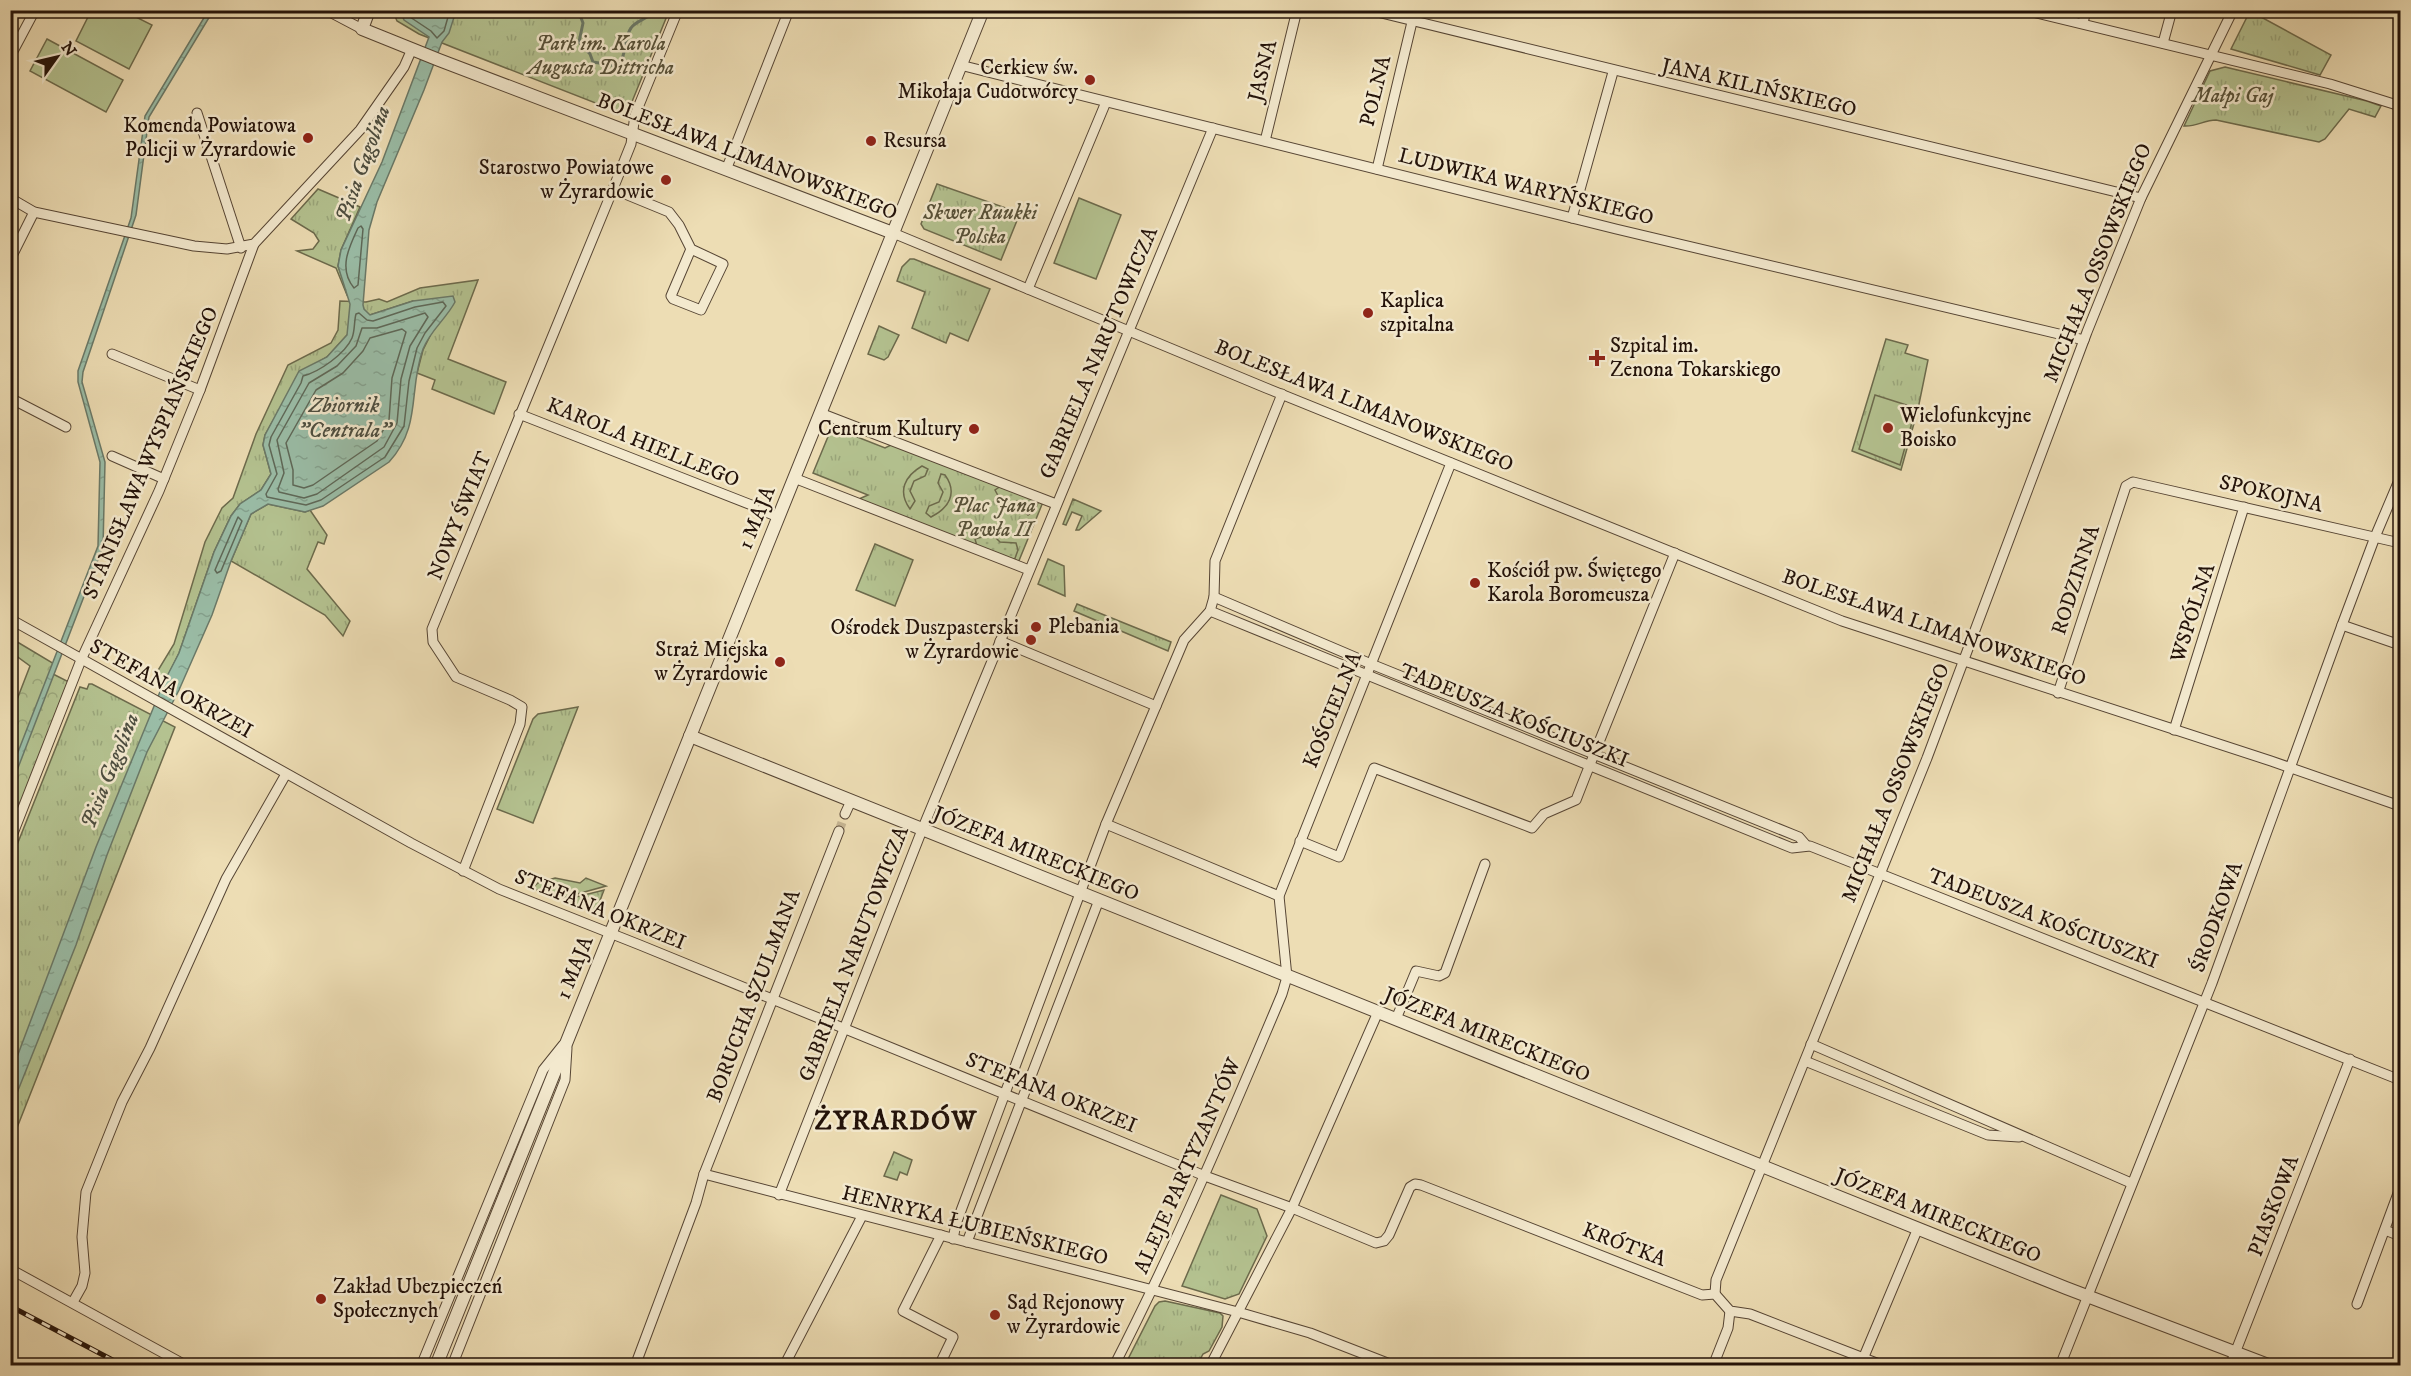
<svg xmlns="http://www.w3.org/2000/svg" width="2411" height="1376" font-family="'IM FELL DW Pica',serif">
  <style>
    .grass { fill: url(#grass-tufts); stroke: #6c6a4c; stroke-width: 1.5 }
    .forest { fill: url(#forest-crowns); stroke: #6c6a4c; stroke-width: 1.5 }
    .garden { fill: url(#garden-dots); stroke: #6c6a4c; stroke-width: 1.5 }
    .pitch { fill: #b4c290; stroke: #6c6a4c; stroke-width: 1.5 }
    .water { fill: url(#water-ripples); stroke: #6a7968; stroke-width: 1.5 }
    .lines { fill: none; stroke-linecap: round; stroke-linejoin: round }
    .shore { stroke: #5e6858; stroke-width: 1.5 }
    .stream { stroke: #6a7968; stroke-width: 3 }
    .minor-tunnel { stroke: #c5b492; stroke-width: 9; stroke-dasharray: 9 4.5; stroke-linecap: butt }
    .minor-casing { stroke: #564534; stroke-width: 11 }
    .tertiary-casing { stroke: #564534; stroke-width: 14 }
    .minor { stroke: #f3e9ce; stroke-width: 9 }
    .tertiary { stroke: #f3e9ce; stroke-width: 12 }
    .rail-casing { stroke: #231209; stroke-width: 5 }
    .rail { stroke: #f3e9ce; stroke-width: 3; stroke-dasharray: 9; stroke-linecap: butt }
    .poi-dot { fill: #8f2418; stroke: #f3e9ce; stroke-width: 2 }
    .labels { text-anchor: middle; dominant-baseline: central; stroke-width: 5; stroke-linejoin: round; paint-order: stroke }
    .park-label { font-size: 21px; font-style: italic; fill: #565038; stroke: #f3e9ce }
    .poi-label { font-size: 21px; fill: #231209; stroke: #f3e9ce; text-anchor: start }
    .street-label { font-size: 21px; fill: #231209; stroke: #f3e9ce }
    .water-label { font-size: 22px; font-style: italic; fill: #4d4e40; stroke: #f3e9ce }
    .district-label { font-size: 27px; font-weight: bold; letter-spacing: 1.5px; fill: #231209; stroke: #f3e9ce }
  </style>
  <defs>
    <pattern id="grass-tufts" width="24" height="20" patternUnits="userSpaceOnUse" patternTransform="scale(1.5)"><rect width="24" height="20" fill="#b4c290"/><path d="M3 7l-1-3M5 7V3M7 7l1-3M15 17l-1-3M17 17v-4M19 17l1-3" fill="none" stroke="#9aa67b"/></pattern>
    <pattern id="forest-crowns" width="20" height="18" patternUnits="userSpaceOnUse" patternTransform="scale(1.5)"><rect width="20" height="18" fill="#b4c290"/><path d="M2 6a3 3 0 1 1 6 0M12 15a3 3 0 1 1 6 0" fill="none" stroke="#9aa67b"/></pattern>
    <pattern id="garden-dots" width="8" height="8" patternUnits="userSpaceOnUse" patternTransform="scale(1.5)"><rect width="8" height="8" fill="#b4c290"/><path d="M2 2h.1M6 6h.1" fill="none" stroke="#9aa67b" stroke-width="1.8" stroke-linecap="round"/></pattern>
    <pattern id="water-ripples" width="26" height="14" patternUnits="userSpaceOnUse" patternTransform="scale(1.5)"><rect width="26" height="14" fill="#9abda7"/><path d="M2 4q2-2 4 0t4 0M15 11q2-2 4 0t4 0" fill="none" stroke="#84a18e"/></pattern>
  </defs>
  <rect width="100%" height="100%" fill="#edddb4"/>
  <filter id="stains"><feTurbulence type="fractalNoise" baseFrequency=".00333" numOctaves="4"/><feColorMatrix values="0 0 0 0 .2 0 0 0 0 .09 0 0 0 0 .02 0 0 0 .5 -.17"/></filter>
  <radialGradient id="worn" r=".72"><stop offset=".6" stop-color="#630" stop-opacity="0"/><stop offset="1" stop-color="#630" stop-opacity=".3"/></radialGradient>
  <!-- grass -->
  <g class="grass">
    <polygon points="393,11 669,11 629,109 621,113 419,34 397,21"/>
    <polygon points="2250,11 2331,55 2320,75 2231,49"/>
    <path d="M2225 67 2367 101 2381 106 2375 117 2349 109 2325 139 2319 142 2216 120C2204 120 2196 127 2184 126L2210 71Z"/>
    <polygon points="937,184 1020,213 1001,260 924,229 921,224"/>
    <polygon points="318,189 360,207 341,250 338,266 348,294 347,295 336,268 297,251 313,249 319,241 314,233 291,219"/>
    <polygon points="910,259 914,259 990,289 968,341 950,333 946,343 912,328 925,292 897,281 902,267"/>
    <polygon points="478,280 448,359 506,382 494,414 432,389 435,380 417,373 423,350 430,336 413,301 370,315 347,335 327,357 307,369 296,380 265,435 263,445 271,474 261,490 240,504 231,516 214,552 179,653 162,688 151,682 174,644 205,542 222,508 233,498 256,434 288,365 331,343 338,330 340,301 366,302 379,299 387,302 420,288"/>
    <polygon points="879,326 899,335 888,357 884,360 868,354"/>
    <polygon points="1886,339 1908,345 1905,353 1928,360 1918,409 1901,470 1852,451"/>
    <polygon points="832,427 885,448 893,444 1043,502 1018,563 859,499 868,495 813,473"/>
    <polygon points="1073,499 1101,511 1079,530 1076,530 1082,516 1072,512 1066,525 1063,524"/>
    <polygon points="268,504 305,512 310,510 327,535 324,544 318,542 307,569 350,621 343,636 325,615 231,561 251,514"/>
    <polygon points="875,544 913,560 895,606 856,590"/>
    <polygon points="1048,559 1064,566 1065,596 1038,584"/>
    <polygon points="1077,604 1171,642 1168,651 1074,611"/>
    <polygon points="89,684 92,684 175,727 11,1143 11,860 80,687 87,689"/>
    <polygon points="578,707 533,823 497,809 533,719 538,714"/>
    <polygon points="555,878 580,883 586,878 606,886 559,899 532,888 538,883"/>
    <polygon points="604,890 596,911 592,912 564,900"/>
    <polygon points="894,1152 912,1160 907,1175 900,1172 897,1180 884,1176"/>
    <polygon points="1221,1195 1257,1209 1267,1236 1239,1294 1225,1299 1182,1286"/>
    <polygon points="1165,1301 1220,1313 1223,1316 1222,1327 1209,1351 1203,1354 1197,1365 1125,1365 1155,1306 1159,1302"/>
  </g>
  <!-- forest -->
  <polygon class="forest" points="14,640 56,665 53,674 69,682 11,827 11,715 30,666 11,652 11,644"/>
  <!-- garden -->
  <g class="garden">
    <path d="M922 466 928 469 925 476 914 481 910 491 915 501 910 509C897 491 905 476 922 466Z"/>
    <path d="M941 474 945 475C958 493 949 508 931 517L926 513 929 506 939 502 943 492 938 483Z"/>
    <polygon points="1001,486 1039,501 1034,511 1028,515 1016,505 1003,505 995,490"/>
    <polygon points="992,534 1000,542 1016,543 1018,550 1014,561 977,546 975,539"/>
  </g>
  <!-- pitch -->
  <g class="pitch">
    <polygon points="91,11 124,11 152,25 129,69 76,41"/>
    <polygon points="47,39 123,80 106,112 30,71"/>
    <polygon points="1079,198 1121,215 1096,279 1054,263"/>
    <polygon points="1875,395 1916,408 1900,465 1859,449"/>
  </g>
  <!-- water -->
  <g class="water">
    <polygon points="208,11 213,11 149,117 136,215 83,372 82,382 105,462 103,547 11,786 11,770 98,546 100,462 78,382 78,371 131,218 145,116"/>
    <path d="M404 11H456L449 33 442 42 424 90 377 202 369 230 363 305 364 309 370 315 413 301 453 296 455 302C446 319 430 331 423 349 408 391 422 426 389 462L323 506 305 512 268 504 251 514 231 561 212 615 179 690 147 752 107 855 76 945 11 1108V1073L96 847 164 682 179 653 214 552 231 516 240 504 261 490 271 474 263 445 265 435 299 371 327 357 347 335 350 304 338 266 341 250 382 162 429 37 404 20 402 15Z"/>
  </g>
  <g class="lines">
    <!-- shore -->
    <g class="shore">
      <polyline points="409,10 410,17 431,31 437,38 444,31 450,10"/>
      <path d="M361 226 363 229 358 285 354 288C338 269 349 247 358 228Z"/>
      <path d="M443 302 446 306 425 333 417 348 409 381 404 426 385 457 321 500 306 505 267 497 266 494 277 474 269 445 271 437 301 383 303 376C319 372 345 354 352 338 355 331 354 321 356 314L359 313 367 320 373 321 415 307Z"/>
      <polygon points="425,313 428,317 410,346 401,379 397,423 384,447 317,494 304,498 279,492 278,489 284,473 277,440 309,383 337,366 356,346 362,328 377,328"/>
      <polygon points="402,329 406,332 392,378 389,420 377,441 313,485 304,488 293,485 293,470 286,443 316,390 343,373 363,351 370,338"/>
      <polygon points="238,517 242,521 221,571 217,573 215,570"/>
    </g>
    <!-- stream -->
    <path class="stream" d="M578 10 583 23 579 42 590 54 593 62 617 66C627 58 623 39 631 28 634 23 642 20 647 17L648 10"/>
    <!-- minor-tunnel -->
    <polyline class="minor-tunnel" points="839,831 845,814"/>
    <defs>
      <g id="minor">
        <polyline points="326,10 362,29"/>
        <polyline points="1369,10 2141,198"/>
        <polyline points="2024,10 2330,84 2400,106"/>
        <polyline points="2083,23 2086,10"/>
        <polyline points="2163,43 2172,10"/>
        <polyline points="10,57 35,10"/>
        <polyline points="960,65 1616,229 2084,340"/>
        <polyline points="197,113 241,248"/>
        <polyline points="1265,141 1297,10"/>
        <polyline points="1377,169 1412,22"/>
        <polyline points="726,170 789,10"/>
        <polyline points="613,189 669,212 679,225 691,249 723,264 701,310 673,299 671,296 691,249"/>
        <polyline points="10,198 34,212 194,246 227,249 254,244 360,130 404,67 412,49"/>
        <polyline points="1572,218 1613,72"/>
        <polyline points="893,233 1266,388 1842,621 2271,761 2400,806"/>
        <polyline points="10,260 34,212"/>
        <polyline points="1028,289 1106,102"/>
        <polyline points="112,354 200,390"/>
        <polyline points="10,398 66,427"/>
        <polyline points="820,413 1056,504"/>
        <polyline points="519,414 754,506"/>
        <polyline points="112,456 164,479"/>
        <polyline points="794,478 1029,570"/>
        <polyline points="761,510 778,517"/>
        <polyline points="1214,597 1371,664 1799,837 1806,845"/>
        <polyline points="1210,611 1792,848 1810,846 2400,1080"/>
        <polyline points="10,619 411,843 499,889 640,945 1205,1176 1292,1208 1376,1243 1384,1241 1389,1235 1410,1187 1415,1184 1421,1185 1702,1295 1715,1294 1730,1311 1750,1314 1884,1366"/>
        <polyline points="2342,625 2400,645"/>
        <polyline points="1000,641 1156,706"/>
        <polyline points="2058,693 2126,486 2133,482 2400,543"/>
        <polyline points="2174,730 2244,507"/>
        <polyline points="845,814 851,801"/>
        <polyline points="1106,824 1279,896"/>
        <polyline points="10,841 81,660 159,491 200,390 254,244"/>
        <polyline points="1300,841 1339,857 1374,768 1532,828 1544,814 1576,800 1585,777 1675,553"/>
        <polyline points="463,871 520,724 522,707 510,700 456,677 433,642 432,629 613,189 631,144 635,115 678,10"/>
        <polyline points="1396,1019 1416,971 1439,976 1445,973 1485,864"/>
        <polyline points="1811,1044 2131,1183"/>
        <polyline points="1805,1061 1988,1135 2019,1137"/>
        <polyline points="704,1174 1238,1312 1310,1333 1395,1366"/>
        <polyline points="779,1195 922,830 1213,128"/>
        <polyline points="2385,1230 2400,1236"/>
        <polyline points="953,1239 956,1224 1106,824 1184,640 1210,611 1214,597 1215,561 1282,394"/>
        <polyline points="967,1242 1099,900"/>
        <polyline points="10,1269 187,1366"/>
        <polyline points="1715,1294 1716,1280 1927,758 2087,332 2141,198 2233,10"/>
        <polyline points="73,1302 82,1286 85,1273 82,1237 86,1192 122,1102 150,1048 226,879 286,774"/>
        <polyline points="2357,1304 2400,1188"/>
        <polyline points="421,1366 543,1070 563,1045"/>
        <polyline points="452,1366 565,1080 567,1048"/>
        <polyline points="635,1366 696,1203 704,1174 839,831"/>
        <polyline points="784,1366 862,1216"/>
        <polyline points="939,1366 953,1337 903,1311 941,1235"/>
        <path d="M1114 1366C1176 1245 1229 1120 1282 994L1287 977 1279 896 1451 463"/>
        <polyline points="1210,1366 1292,1208 1378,1012"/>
        <polyline points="1713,1366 1728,1328 1730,1311"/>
        <polyline points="1860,1366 1918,1228"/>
        <polyline points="2060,1366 2212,983 2342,625 2375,537 2400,478"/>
        <polyline points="2230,1366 2350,1059"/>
      </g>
      <g id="tertiary">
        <polyline points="369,10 362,29 439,60 893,233"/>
        <polyline points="690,736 2066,1288 2271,1366"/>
        <polyline points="436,1366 983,10"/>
      </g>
    </defs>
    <!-- minor casing -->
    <use href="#minor" class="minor-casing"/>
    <!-- tertiary casing -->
    <use href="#tertiary" class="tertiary-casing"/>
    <!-- minor -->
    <use href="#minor" class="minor"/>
    <!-- tertiary -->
    <use href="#tertiary" class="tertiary"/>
    <defs>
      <polyline id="rail" points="10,1306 124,1366"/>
    </defs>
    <!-- rail casing -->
    <use href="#rail" class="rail-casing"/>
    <!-- rail -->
    <use href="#rail" class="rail"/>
  </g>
  <!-- markers -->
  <g class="poi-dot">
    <circle cx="1090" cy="80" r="6"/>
    <circle cx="308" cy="138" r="6"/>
    <circle cx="871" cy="141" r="6"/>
    <circle cx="666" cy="180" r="6"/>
    <circle cx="1368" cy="313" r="6"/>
    <path d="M1594 349h6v6h6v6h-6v6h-6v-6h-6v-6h6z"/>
    <circle cx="1888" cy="428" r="6"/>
    <circle cx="974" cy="429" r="6"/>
    <circle cx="1475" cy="583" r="6"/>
    <circle cx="1036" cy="627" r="6"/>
    <circle cx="1031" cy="640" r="6"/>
    <circle cx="780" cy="662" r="6"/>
    <circle cx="321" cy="1299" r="6"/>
    <circle cx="995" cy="1315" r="6"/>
  </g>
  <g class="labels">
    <!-- park labels -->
    <g class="park-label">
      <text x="601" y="44">Park im. Karola<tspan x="601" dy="24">Augusta Dittricha</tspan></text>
      <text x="2233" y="96">Małpi Gaj</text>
      <text x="980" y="213">Skwer Ruukki<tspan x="980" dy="24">Polska</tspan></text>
      <text x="994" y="506">Plac Jana<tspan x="994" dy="24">Pawła II</tspan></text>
    </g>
    <!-- poi labels -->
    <g class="poi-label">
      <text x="1078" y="68" text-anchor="end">Cerkiew św.<tspan x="1078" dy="24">Mikołaja Cudotwórcy</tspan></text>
      <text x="296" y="126" text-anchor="end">Komenda Powiatowa<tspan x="296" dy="24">Policji w Żyrardowie</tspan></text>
      <text x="883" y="141">Resursa</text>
      <text x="654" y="168" text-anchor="end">Starostwo Powiatowe<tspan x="654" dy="24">w Żyrardowie</tspan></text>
      <text x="1380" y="301">Kaplica<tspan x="1380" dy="24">szpitalna</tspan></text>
      <text x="1610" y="346">Szpital im.<tspan x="1610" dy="24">Zenona Tokarskiego</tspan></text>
      <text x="1900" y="416">Wielofunkcyjne<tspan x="1900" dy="24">Boisko</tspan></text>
      <text x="962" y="429" text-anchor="end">Centrum Kultury</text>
      <text x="1487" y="571">Kościół pw. Świętego<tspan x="1487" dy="24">Karola Boromeusza</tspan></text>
      <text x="1048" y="627">Plebania</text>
      <text x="1019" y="628" text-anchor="end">Ośrodek Duszpasterski<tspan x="1019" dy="24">w Żyrardowie</tspan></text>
      <text x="768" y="650" text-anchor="end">Straż Miejska<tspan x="768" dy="24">w Żyrardowie</tspan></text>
      <text x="333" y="1287">Zakład Ubezpieczeń<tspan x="333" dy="24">Społecznych</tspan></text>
      <text x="1007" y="1303">Sąd Rejonowy<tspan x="1007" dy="24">w Żyrardowie</tspan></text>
    </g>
    <!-- street labels -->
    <g class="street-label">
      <text transform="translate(1263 71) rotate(-76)">JASNA</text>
      <text transform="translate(1759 88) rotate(13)">JANA KILIŃSKIEGO</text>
      <text transform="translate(1376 91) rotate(-76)">POLNA</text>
      <text transform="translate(747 157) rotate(21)">BOLESŁAWA LIMANOWSKIEGO</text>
      <text transform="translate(1526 187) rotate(14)">LUDWIKA WARYŃSKIEGO</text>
      <text transform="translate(2098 263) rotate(-68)">MICHAŁA OSSOWSKIEGO</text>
      <text transform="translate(1099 353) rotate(-67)">GABRIELA NARUTOWICZA</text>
      <text transform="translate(1364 406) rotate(22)">BOLESŁAWA LIMANOWSKIEGO</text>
      <text transform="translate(643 443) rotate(22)">KAROLA HIELLEGO</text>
      <text transform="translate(151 453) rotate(-67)">STANISŁAWA WYSPIAŃSKIEGO</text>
      <text transform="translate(2271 494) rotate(13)">SPOKOJNA</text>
      <text transform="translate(460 516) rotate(-68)">NOWY ŚWIAT</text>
      <text transform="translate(757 518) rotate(-68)">1 MAJA</text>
      <text transform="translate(2076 580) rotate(-72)">RODZINNA</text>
      <text transform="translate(2193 613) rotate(-72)">WSPÓLNA</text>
      <text transform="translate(1934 628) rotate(19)">BOLESŁAWA LIMANOWSKIEGO</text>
      <text transform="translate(171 689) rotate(29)">STEFANA OKRZEI</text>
      <text transform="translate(1333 710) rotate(-68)">KOŚCIELNA</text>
      <text transform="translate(1514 716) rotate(22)">TADEUSZA KOŚCIUSZKI</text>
      <text transform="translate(1896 783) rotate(-68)">MICHAŁA OSSOWSKIEGO</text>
      <text transform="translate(1036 854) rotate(22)">JÓZEFA MIRECKIEGO</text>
      <text transform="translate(600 910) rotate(22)">STEFANA OKRZEI</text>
      <text transform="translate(2217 917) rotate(-70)">ŚRODKOWA</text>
      <text transform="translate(2043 919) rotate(21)">TADEUSZA KOŚCIUSZKI</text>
      <text transform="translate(854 954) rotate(-69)">GABRIELA NARUTOWICZA</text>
      <text transform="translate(575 968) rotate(-68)">1 MAJA</text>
      <text transform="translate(754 996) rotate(-69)">BORUCHA SZULMANA</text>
      <text transform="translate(1487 1035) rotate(22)">JÓZEFA MIRECKIEGO</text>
      <text transform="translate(1051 1093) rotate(22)">STEFANA OKRZEI</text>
      <text transform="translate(1188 1166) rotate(-66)">ALEJE PARTYZANTÓW</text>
      <text transform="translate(2274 1206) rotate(-69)">PIASKOWA</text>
      <text transform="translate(1938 1216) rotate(22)">JÓZEFA MIRECKIEGO</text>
      <text transform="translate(975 1226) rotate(14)">HENRYKA ŁUBIEŃSKIEGO</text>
      <text transform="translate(1624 1245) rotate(21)">KRÓTKA</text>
    </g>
    <!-- water labels -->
    <g class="water-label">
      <text transform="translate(363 164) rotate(-70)">Pisia Gągolina</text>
      <text x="344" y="405">Zbiornik<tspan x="344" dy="25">"Centrala"</tspan></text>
      <text transform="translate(110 771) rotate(-68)">Pisia Gągolina</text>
    </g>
    <!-- district labels -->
    <g class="district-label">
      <text x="896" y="1121">ŻYRARDÓW</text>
    </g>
  </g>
  <!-- margin -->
  <rect width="2411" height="1376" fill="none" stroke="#edddb4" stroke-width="36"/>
  <rect x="12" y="12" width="2387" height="1352" fill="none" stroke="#231209" stroke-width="3"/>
  <rect x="18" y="18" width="2375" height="1340" fill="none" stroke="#231209" stroke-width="1.5"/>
  <!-- north arrow -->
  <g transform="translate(57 57) rotate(56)" stroke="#f3e9ce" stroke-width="4.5" paint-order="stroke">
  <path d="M0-4.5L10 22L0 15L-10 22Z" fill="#231209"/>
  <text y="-9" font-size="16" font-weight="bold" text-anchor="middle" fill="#231209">N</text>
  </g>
  <rect width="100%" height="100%" filter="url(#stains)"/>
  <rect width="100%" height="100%" fill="url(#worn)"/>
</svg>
